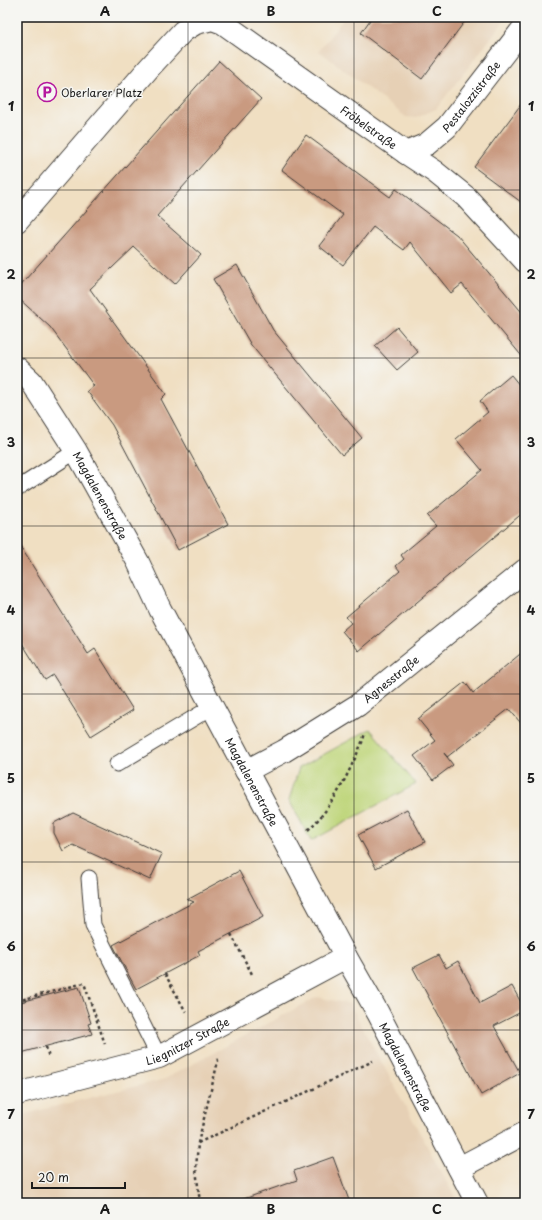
<svg xmlns="http://www.w3.org/2000/svg" width="542" height="1220" font-family="'Playpen Sans',sans-serif">
  <style>
    .built { fill: #e6d0b5 }
    .green { fill: #bfd67b; stroke: #6e794c }
    .building { fill: #c99a80 }
    .lines { fill: none; stroke-linecap: round; stroke-linejoin: round }
    .lane-casing { stroke: #3c3935; stroke-width: 17 }
    .street-casing { stroke: #3c3935; stroke-width: 24 }
    .path { stroke: #3c3935; stroke-width: 2.5; stroke-dasharray: 3 3; stroke-linecap: butt }
    .lane { stroke: #fff; stroke-width: 15 }
    .street { stroke: #fff; stroke-width: 22 }
    .grid { fill: none; stroke: #1c1c1c; stroke-width: 1; stroke-opacity: 0.55 }
    .labels { text-anchor: middle; dominant-baseline: central; stroke-width: 3; stroke-linejoin: round; paint-order: stroke }
    .poi-label { font-size: 11px; fill: #1c1c1c; stroke: #f6f6f2; text-anchor: start }
    .street-label { font-size: 11px; fill: #1c1c1c; stroke: #f6f6f2 }
    .neatline { fill: none; stroke: #1c1c1c; stroke-width: 1.5 }
    .grid-label { font-size: 13px; text-anchor: middle; font-weight: bold; fill: #1c1c1c }
  </style>
  <rect width="100%" height="100%" fill="#f6f6f2"/>
  <filter id="ink" filterUnits="userSpaceOnUse"><feTurbulence type="fractalNoise" baseFrequency=".025" numOctaves="2"/><feDisplacementMap in="SourceGraphic" scale="8" xChannelSelector="R" yChannelSelector="G"/><feConvolveMatrix kernelMatrix="1 2 1 2 8 2 1 2 1" color-interpolation-filters="sRGB"/></filter>
  <filter id="wash" filterUnits="userSpaceOnUse"><feTurbulence type="fractalNoise" baseFrequency=".012" numOctaves="4" result="noise"/><feDisplacementMap in="SourceGraphic" scale="16" xChannelSelector="R" yChannelSelector="G"/><feGaussianBlur stdDeviation="0.9" result="paint"/><feColorMatrix in="noise" values="0 0 0 0 0 0 0 0 0 0 0 0 0 0 0 0 0 1.4 0 .05"/><feComposite in="paint" operator="in"/></filter>
  <g filter="url(#wash)">
    <rect width="100%" height="100%" fill="#f0dfc2"/>
    <!-- built -->
    <g class="built">
      <polygon points="345,17 507,17 436,109 416,118 406,117 319,51"/>
      <polygon points="317,997 350,1004 458,1203 17,1203 17,1116 165,1079"/>
    </g>
    <!-- green -->
    <polygon class="green" points="370,729 416,784 311,841 289,800 299,768"/>
    <g id="blocks">
      <!-- building -->
      <g class="building">
        <polygon points="372,17 468,17 422,79 361,33"/>
        <polygon points="219,61 261,99 157,216 201,255 175,284 134,247 90,289 166,394 161,399 228,524 178,550 112,425 87,391 94,386 50,327 17,297 17,289"/>
        <polygon points="525,99 525,205 474,167"/>
        <polygon points="306,135 390,197 396,189 457,235 525,316 525,360 462,284 451,293 410,242 404,250 373,227 343,265 319,246 343,215 282,170"/>
        <polygon points="237,265 273,330 362,438 342,455 251,345 213,279"/>
        <polygon points="397,327 418,352 397,370 375,346"/>
        <polygon points="511,375 525,392 525,511 359,651 342,631 351,623 346,617 400,571 396,566 404,559 401,555 436,526 427,516 482,470 456,439 488,412 480,401"/>
        <polygon points="17,541 88,654 95,649 133,710 91,736 53,675 45,680 17,635"/>
        <polygon points="525,650 525,728 509,709 447,757 444,753 453,765 433,780 414,756 435,740 418,719 465,682 473,693"/>
        <polygon points="407,809 425,842 376,868 358,835"/>
        <polygon points="73,813 162,854 150,880 73,845 63,851 54,833 54,823"/>
        <polygon points="239,871 263,917 198,951 200,955 136,989 113,945 194,902 187,899"/>
        <polygon points="439,955 446,968 458,961 480,1003 512,986 525,1010 494,1026 520,1073 481,1095 413,968"/>
        <polygon points="79,987 91,1023 88,1024 92,1034 17,1054 17,1003"/>
        <polygon points="333,1157 350,1203 242,1203 241,1200 297,1180 294,1171"/>
      </g>
    </g>
  </g>
  <g filter="url(#ink)">
    <use href="#blocks" fill-opacity="0" stroke="#3c3935" stroke-width="1"/>
    <g class="lines">
      <defs>
        <g id="lane">
          <polyline points="17,489 76,451"/>
          <polyline points="117,764 212,707"/>
          <polyline points="89,878 93,925 159,1057"/>
        </g>
        <g id="street">
          <path id="s1" d="M406 153 427 144 447 127 525 26"/>
          <path id="s2" d="M17 221 149 68 183 31 196 23 212 19 223 23 406 153 435 172 466 197 525 261"/>
          <path id="s3" d="M17 368 31 381 76 451 138 562 160 609 346 957 378 1013 477 1203"/>
          <path id="s4" d="M246 771 284 751 358 705 525 570"/>
          <path id="s5" d="M17 1094 159 1057 346 957"/>
          <polyline points="459,1168 525,1133"/>
        </g>
      </defs>
      <!-- lane casing -->
      <use href="#lane" class="lane-casing"/>
      <!-- street casing -->
      <use href="#street" class="street-casing"/>
      <!-- path -->
      <g class="path">
        <path d="M308 830C335 805 349 772 363 740L365 733"/>
        <polyline points="231,934 253,976"/>
        <polyline points="165,974 186,1012"/>
        <polyline points="17,1001 84,983 105,1044"/>
        <polyline points="46,1047 49,1058"/>
        <polyline points="198,1143 373,1061"/>
        <polyline points="200,1203 196,1169 198,1143 218,1061 217,1056"/>
      </g>
      <!-- lane -->
      <use href="#lane" class="lane"/>
      <!-- street -->
      <use href="#street" class="street"/>
    </g>
  </g>
  <!-- grid -->
  <path class="grid" d="M188 17V1203M354 17V1203M17 190H525M17 358H525M17 526H525M17 694H525M17 862H525M17 1030H525"/>
  <!-- icons -->
  <defs>
    <symbol id="parking-ring" viewBox="-11 -11 22 22"><circle r="9.5" fill="#f6f6f2" stroke="#b5179e" stroke-width="1.5"/><path d="M-3.5-5.5H1a3.5 3.5 0 0 1 0 7H-1V5.5H-3.5ZM-1-3.4V-.6H.8a1.4 1.4 0 0 0 0-2.8Z" fill="#b5179e"/></symbol>
  </defs>
  <g fill-rule="evenodd">
    <use href="#parking-ring" x="36" y="81" width="22" height="22"/>
  </g>
  <g class="labels">
    <!-- poi labels -->
    <g class="poi-label">
      <text x="61" y="92">Oberlarer Platz</text>
    </g>
    <!-- street labels -->
    <g class="street-label">
      <text stroke="none"><textPath href="#s1" startOffset="88">Pestalozzistraße</textPath></text>
      <text stroke="none"><textPath href="#s2" startOffset="475">Fröbelstraße</textPath></text>
      <text stroke="none"><textPath href="#s3" startOffset="153">Magdalenenstraße</textPath></text>
      <text stroke="none"><textPath href="#s4" startOffset="172">Agnesstraße</textPath></text>
      <text stroke="none"><textPath href="#s3" startOffset="477">Magdalenenstraße</textPath></text>
      <text stroke="none"><textPath href="#s5" startOffset="179">Liegnitzer Straße</textPath></text>
      <text stroke="none"><textPath href="#s3" startOffset="801">Magdalenenstraße</textPath></text>
    </g>
  </g>
  <!-- margin -->
  <rect width="542" height="1220" fill="none" stroke="#f6f6f2" stroke-width="44"/>
  <!-- scale -->
  <path d="M32 1182v6h93v-6" fill="none" stroke="#1c1c1c" stroke-width="2"/>
  <text x="38" y="1182" font-size="12" fill="#1c1c1c" stroke="#f6f6f2" stroke-width="3" paint-order="stroke">20 m</text>
  <rect x="22" y="22" width="498" height="1176" class="neatline"/>
  <g class="grid-label">
    <text x="105" y="16">A</text>
    <text x="271" y="16">B</text>
    <text x="437" y="16">C</text>
    <text x="11" y="111">1</text>
    <text x="531" y="111">1</text>
    <text x="11" y="279">2</text>
    <text x="531" y="279">2</text>
    <text x="11" y="447">3</text>
    <text x="531" y="447">3</text>
    <text x="11" y="615">4</text>
    <text x="531" y="615">4</text>
    <text x="11" y="783">5</text>
    <text x="531" y="783">5</text>
    <text x="11" y="951">6</text>
    <text x="531" y="951">6</text>
    <text x="11" y="1119">7</text>
    <text x="531" y="1119">7</text>
    <text x="105" y="1214">A</text>
    <text x="271" y="1214">B</text>
    <text x="437" y="1214">C</text>
  </g>
</svg>
